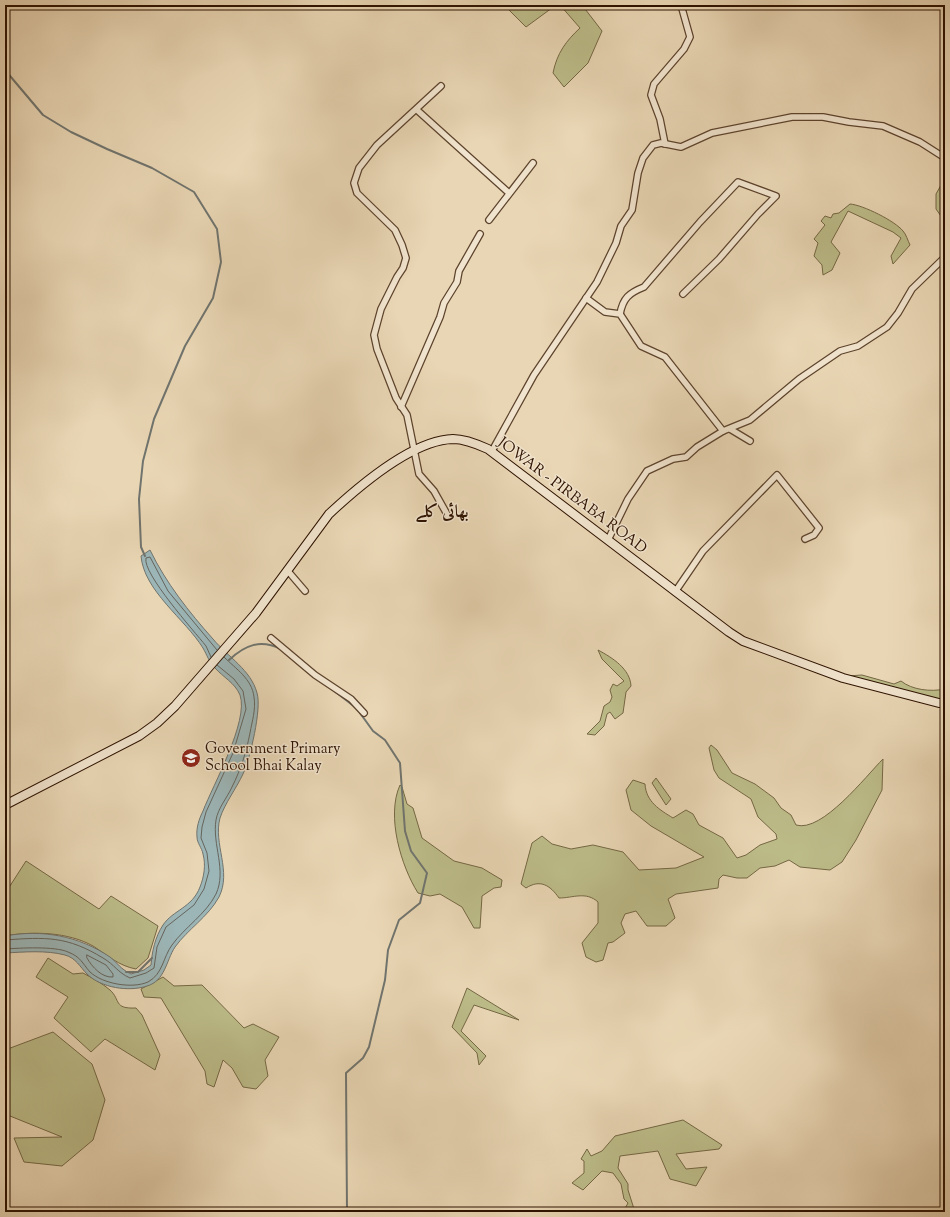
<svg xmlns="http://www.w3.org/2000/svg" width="950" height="1217" font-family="'Sorts Mill Goudy',Amiri,serif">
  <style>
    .green { fill: #bcbc89; stroke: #756744 }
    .water { fill: #9cb6b8; stroke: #70746e }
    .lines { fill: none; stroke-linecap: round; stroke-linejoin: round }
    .shore { stroke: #65645c; stroke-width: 1 }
    .stream { stroke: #70746e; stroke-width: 2 }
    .street-casing { stroke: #5d432d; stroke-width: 8 }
    .secondary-casing { stroke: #2e1200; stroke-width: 10 }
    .street { stroke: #f1e4ce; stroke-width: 5.5 }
    .secondary { stroke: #f1e4ce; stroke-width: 8 }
    .labels { text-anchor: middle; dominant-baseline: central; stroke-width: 3; stroke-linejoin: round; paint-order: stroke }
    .street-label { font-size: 15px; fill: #2e1200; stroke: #f1e4ce }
    .poi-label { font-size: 15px; fill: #2e1200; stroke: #f1e4ce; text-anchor: start }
    .quarter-label { font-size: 17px; font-weight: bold; fill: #2e1200; stroke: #f1e4ce }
  </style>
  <rect width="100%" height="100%" fill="#e9d6b4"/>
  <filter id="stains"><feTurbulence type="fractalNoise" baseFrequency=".005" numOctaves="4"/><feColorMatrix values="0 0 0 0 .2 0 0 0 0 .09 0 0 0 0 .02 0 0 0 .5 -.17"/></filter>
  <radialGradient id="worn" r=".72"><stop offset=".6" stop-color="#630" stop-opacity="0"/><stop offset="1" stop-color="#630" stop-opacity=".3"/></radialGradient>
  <!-- green -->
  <g class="green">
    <polygon points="509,5 556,5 526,27 506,7"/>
    <path d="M560 5H582L602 31 588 63 564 87 553 73C557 53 566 41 580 28Z"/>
    <polygon points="945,178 945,232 943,219 936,209 936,194"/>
    <path d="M850 204C863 205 895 221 903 231 906 234 908 241 910 245L893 264 891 256 901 238 893 232 848 211 831 242 840 253 832 270 823 275 822 265 814 256 818 243 814 239 825 225 821 221 825 216 831 218 833 214 839 213Z"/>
    <path d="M598 650C613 658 630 669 631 686L626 692 623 713 615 719 610 712 607 714 604 726 595 735 587 734 600 721 604 706 610 702 612 697 610 690 613 684 617 686 624 681 602 659Z"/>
    <path d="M862 675 894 684 901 681C912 690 931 692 945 689V700L927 698 847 676Z"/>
    <path d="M711 745 717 750 732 773 755 784 774 798 781 808 791 815 796 825C822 833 866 776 883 759L882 790 856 840 842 862 830 870 800 867 789 860 775 866 760 868 747 878H737L723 875 719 879 718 888 676 894 668 899 675 918 666 926H647L636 911 625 914 621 923 625 933 613 942 608 943 603 960 596 962 586 957 582 943 598 923V902C586 891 573 898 559 898 550 885 540 879 526 888L521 884 532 843 542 836 552 844 571 849 593 845 623 852 639 870 676 868 704 857 651 826 631 810 626 790 633 780 645 784C646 802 660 810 673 818L686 810 693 814 699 825 723 838 737 858 746 855 760 845 777 839 776 834 758 817 751 799 719 778 714 770 709 748Z"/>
    <polygon points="656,778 671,799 666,805 652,783"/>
    <path d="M400 785 402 787 407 804 413 808 422 838 454 861 482 868 502 880 501 887 494 888 482 896 480 928H474L462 907 440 894 430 896 418 893C401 866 386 816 400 785Z"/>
    <path d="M26 861 99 909 111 896 158 926 148 958 136 969C119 966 107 955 93 946 68 932 33 931 5 936V890L8 889Z"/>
    <path d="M48 958 73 974 83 973C92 978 102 983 110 990 121 1000 113 1009 136 1008L142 1015 160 1055 155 1070 105 1039 91 1052 54 1018 68 997 36 977Z"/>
    <polygon points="163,977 174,986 202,985 244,1028 253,1024 279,1037 265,1060 268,1076 256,1089 243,1087 232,1068 223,1060 214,1087 207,1084 205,1071 161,998 144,997 141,989"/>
    <polygon points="467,988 519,1020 474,1005 461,1031 486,1056 479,1065 477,1053 452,1027"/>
    <polygon points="53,1032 92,1064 105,1100 93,1140 62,1166 24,1162 14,1138 62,1137 5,1114 5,1050"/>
    <polygon points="683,1120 722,1145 719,1149 676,1154 686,1169 707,1167 696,1186 670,1179 658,1151 620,1156 618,1168 628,1184 628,1190 635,1212 623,1212 628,1203 624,1199 621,1184 613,1173 602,1171 583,1190 572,1183 584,1173 584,1161 581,1159 587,1149 591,1156 602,1151 615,1136"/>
  </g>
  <!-- water -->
  <path class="water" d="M150 550C166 583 189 612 213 639 228 657 251 670 257 693 262 708 250 759 243 774 236 789 225 803 220 818 213 844 232 871 219 897 208 917 188 929 175 947 166 961 165 981 147 986 129 992 101 988 87 974 80 967 76 958 65 955 46 950 24 952 5 953V936C42 929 79 936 110 957 119 964 119 968 131 974L144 970 151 965C152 952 155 937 163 925 173 910 192 908 200 887 204 877 206 865 203 854 202 848 197 843 197 837 196 828 199 819 203 811 213 785 249 721 240 695 235 683 223 677 215 668 209 662 207 655 203 648 185 619 144 591 141 556Z"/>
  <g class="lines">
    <!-- shore -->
    <g class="shore">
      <path d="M211 657 206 646C194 631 142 573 146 558L150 557 168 591 217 650"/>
      <path d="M5 940C46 937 67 936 103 958 115 965 117 972 130 978L146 973 154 968 157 947 166 927 194 905 204 889 209 871 207 853 201 838 202 827 206 812 233 753 246 709 243 691 234 679 217 665"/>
      <path d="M5 949C20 948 55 946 68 952 81 957 82 963 90 972 103 984 132 989 148 982 163 974 163 957 172 945 185 927 206 914 216 894 227 870 212 845 216 820 218 808 227 798 232 787 241 769 246 753 250 733 252 721 256 710 254 697 252 679 236 669 224 657"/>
      <path d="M87 955 106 965 113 974V977C102 978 92 967 87 958Z"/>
    </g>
    <!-- stream -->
    <g class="stream">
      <polyline points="5,70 43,115 71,132 107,149 152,168 194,192 217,229 221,262 213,298 185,346 154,419 143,461 139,499 141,547 145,556"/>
      <path d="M229 660C245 645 260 639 281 649"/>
      <polyline points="333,690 355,707"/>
      <polyline points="126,972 138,972 152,958"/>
      <polyline points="347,1212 346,1073 363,1058 369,1047 385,980 388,950 399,920 420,903 427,873 411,851 405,831 400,763 385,740 373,731 360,713"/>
    </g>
    <defs>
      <g id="street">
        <polyline points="441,86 377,145 359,168 354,183 357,193 395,230 402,245 406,258 403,268 397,277 381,309 374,335 377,349 396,398 407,415 419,474 434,491 448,516"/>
        <polyline points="417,110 509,193"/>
        <polyline points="665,144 660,119 651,95 654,84 684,49 690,37 681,5"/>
        <polyline points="489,220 533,163"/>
        <polyline points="586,298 605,312 620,314 641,346 665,357 723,431 697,447 686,457 673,459 647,471 628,499 608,540"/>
        <path d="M620 314C623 298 629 293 644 287L700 222 738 182 776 196 758 214 719 259 683 294"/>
        <polyline points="401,407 440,317 444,303 457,282 459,271 480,234"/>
        <polyline points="730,429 750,441"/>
        <polyline points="723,431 750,420 799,379 840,351 858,346 887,327 898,313 912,289 945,257"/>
        <polyline points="492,451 534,375 597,282 616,243 621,226 632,210 638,173 643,158 653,145 661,143 681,147 712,133 792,117 823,117 849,122 883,126 920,142 945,158"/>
        <polyline points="287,570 305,591"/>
        <polyline points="675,592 703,551 777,475 819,528 814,535 805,539"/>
        <polyline points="271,638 315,675 351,699 364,713"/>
      </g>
      <path id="secondary" d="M5 805 139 736 157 723 175 706 256 613 329 514C358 487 412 440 453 439 465 439 477 444 488 449L729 632 743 641 843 678 939 703H945"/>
    </defs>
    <!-- street casing -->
    <use href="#street" class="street-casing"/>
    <!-- secondary casing -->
    <use href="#secondary" class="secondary-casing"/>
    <!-- street -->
    <use href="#street" class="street"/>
    <!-- secondary -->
    <use href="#secondary" class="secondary"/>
  </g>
  <!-- icons -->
  <defs>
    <symbol id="school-disc" viewBox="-11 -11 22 22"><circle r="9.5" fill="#8f2418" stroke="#f1e4ce"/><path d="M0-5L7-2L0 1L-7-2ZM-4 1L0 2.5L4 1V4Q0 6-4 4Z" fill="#fff"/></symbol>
  </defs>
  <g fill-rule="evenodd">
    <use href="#school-disc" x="180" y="747" width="22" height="22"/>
  </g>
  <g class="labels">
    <!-- street labels -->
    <g class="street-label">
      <text transform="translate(572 496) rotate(37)">JOWAR - PIRBABA ROAD</text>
    </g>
    <!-- poi labels -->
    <g class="poi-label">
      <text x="205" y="749">Government Primary<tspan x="205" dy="17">School Bhai Kalay</tspan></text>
    </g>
    <!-- quarter labels -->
    <g class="quarter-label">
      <text x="442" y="513">بھائی كلے</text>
    </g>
  </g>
  <!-- margin -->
  <rect width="950" height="1217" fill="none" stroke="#e9d6b4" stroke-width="20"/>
  <rect x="6" y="6" width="938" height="1205" fill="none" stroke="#2e1200" stroke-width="2"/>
  <rect x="10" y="10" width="930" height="1197" fill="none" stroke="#2e1200"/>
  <rect width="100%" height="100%" filter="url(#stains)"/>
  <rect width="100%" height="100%" fill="url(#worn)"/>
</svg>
